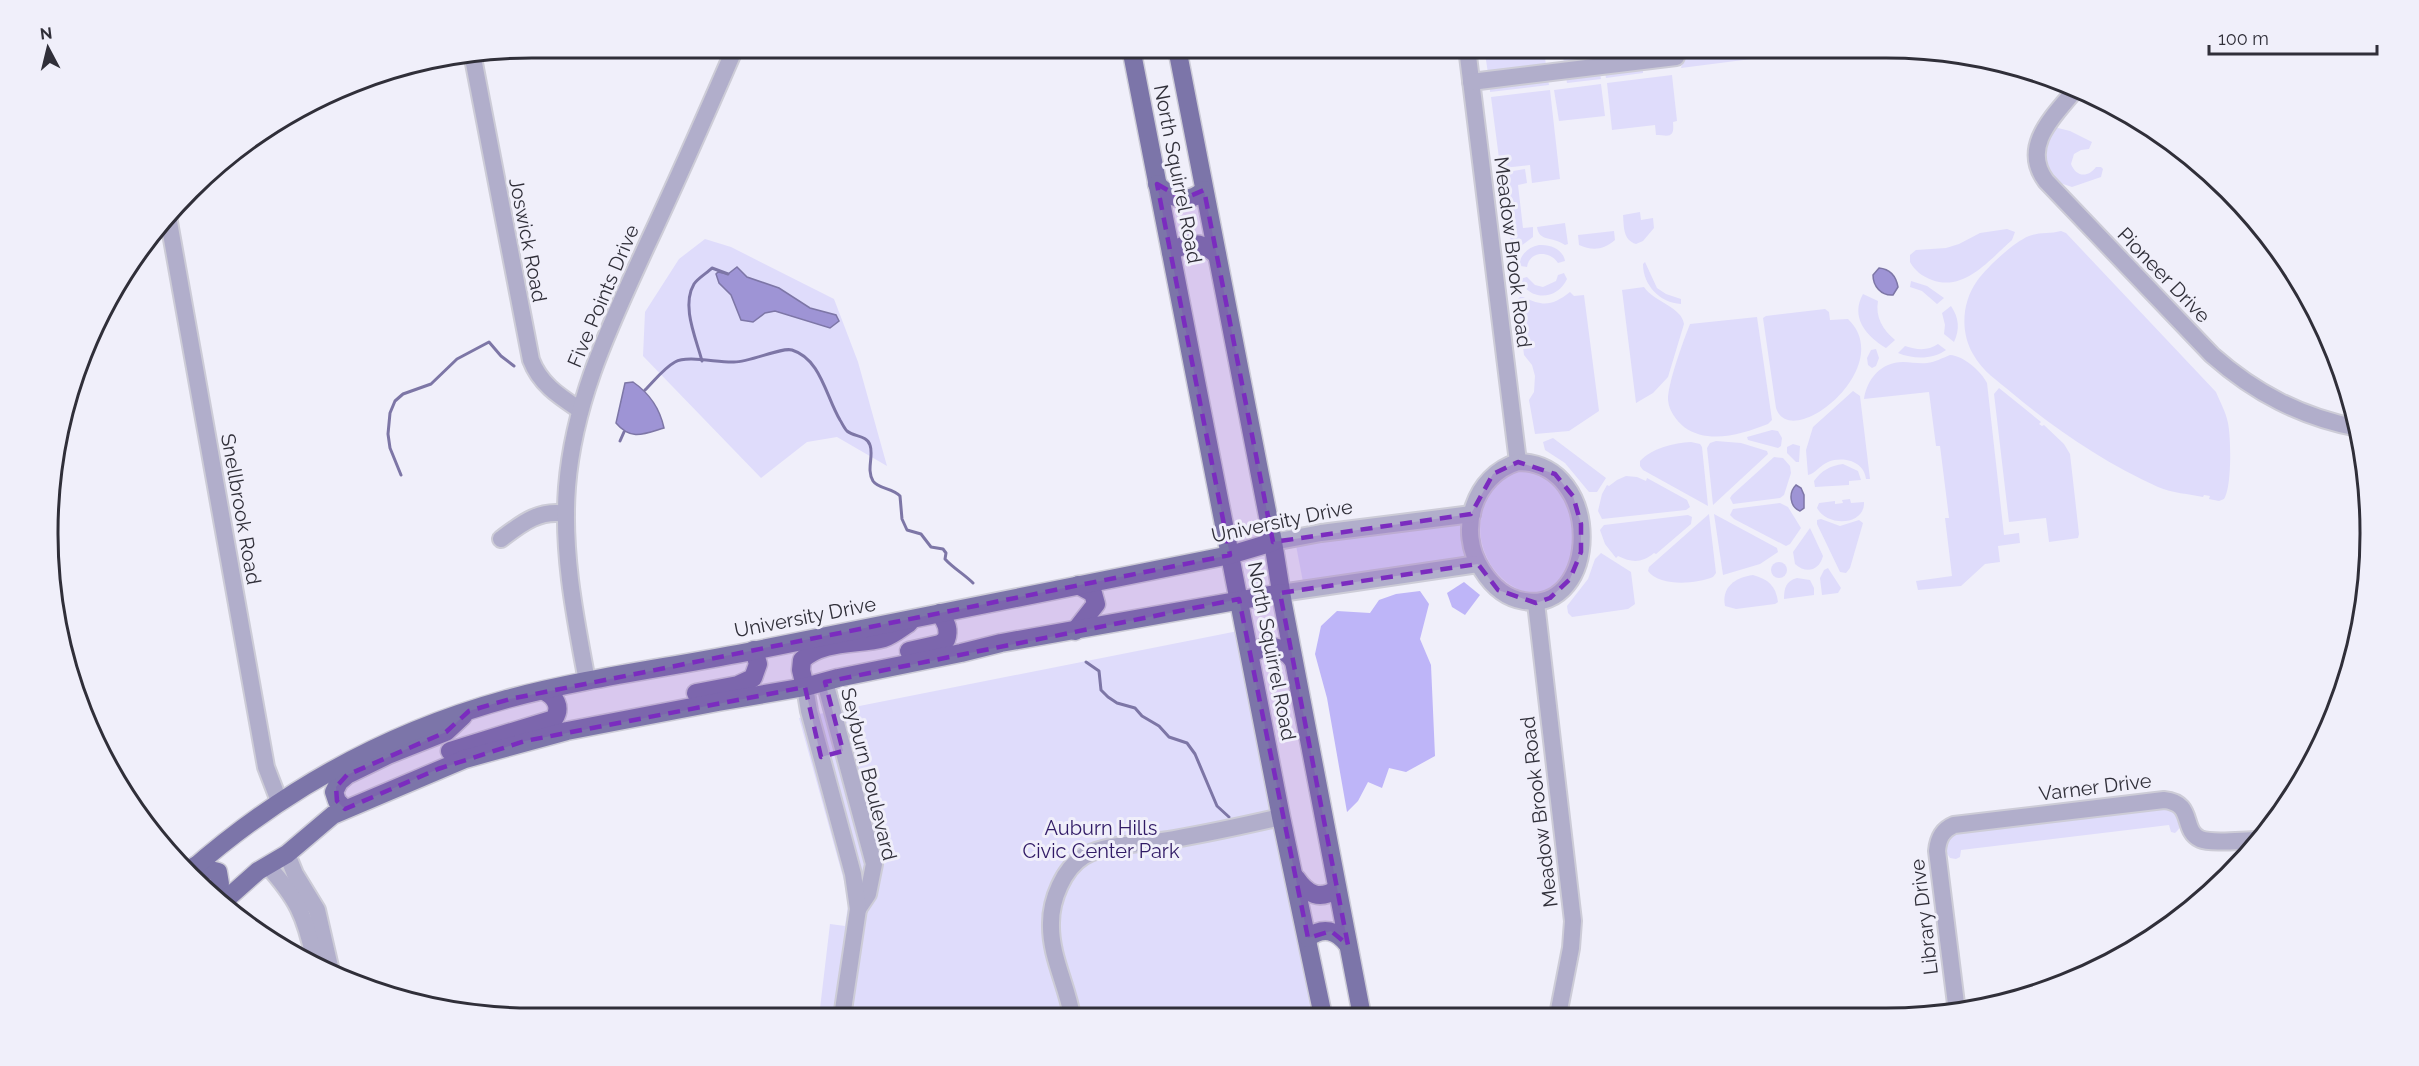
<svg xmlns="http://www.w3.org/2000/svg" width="2419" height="1066" font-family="Raleway,sans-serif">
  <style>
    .green { fill: #dfdcfb }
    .forest { fill: #beb5f8 }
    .water { fill: #9e94d5; stroke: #7d76a6; stroke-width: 1.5 }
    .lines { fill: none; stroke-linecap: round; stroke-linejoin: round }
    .stream { stroke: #7d76a6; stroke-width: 3 }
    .minor-casing { stroke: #cdccd7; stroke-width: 20 }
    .major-casing { stroke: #cdccd7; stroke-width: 21 }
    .minor { stroke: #b1aecb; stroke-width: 16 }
    .major { stroke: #7c75a9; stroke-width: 18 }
    .marked { fill: #7b2cbf; fill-opacity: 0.2; stroke: #7b2cbf; stroke-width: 4.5; stroke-dasharray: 12 8; stroke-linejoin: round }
    .labels { text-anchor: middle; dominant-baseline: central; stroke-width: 6; stroke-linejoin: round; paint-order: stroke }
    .street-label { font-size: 20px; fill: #302f39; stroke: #f0effa }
    .park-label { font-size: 20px; fill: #301a65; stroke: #f0effa }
    .rim { fill: none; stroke: #302f39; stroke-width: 3 }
  </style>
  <rect width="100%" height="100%" fill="#f0effa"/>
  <!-- green -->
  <g class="green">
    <polygon points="1532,48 1544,48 1546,66 1488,73 1485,54"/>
    <polygon points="1562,48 1640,48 1641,54 1564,64"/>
    <polygon points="1682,48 1758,48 1759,58 1681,68 1683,60"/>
    <polygon points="1643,68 1643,73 1606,78 1605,72"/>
    <polygon points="1600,73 1601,79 1567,83 1566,77"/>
    <path d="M1672 75 1677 121 1673 122C1675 140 1667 135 1656 135L1655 125 1612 130 1607 83Z"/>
    <polygon points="1548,79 1549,85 1490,92 1490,87"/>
    <polygon points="1601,84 1605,116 1559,121 1554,90"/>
    <polygon points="1550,90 1560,179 1532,183 1530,165 1503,168 1500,166 1491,97"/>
    <path d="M2054 127 2070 131 2092 142 2089 149 2081 150 2074 154 2071 164C2076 177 2088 178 2096 167H2101L2103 169 2101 177 2072 187 2057 182 2046 170 2042 152Z"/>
    <polygon points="1525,169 1527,183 1518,185 1523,228 1533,227 1533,237 1517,249 1512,250 1501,173"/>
    <path d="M1640 212 1641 220 1653 218 1654 228 1643 241 1636 244C1623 240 1624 227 1623 215Z"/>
    <path d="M1565 223 1568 244 1565 245C1552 236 1539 242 1537 227Z"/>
    <path d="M2007 229 2015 232 2012 240C1990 259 1965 292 1932 280 1922 276 1915 271 1910 262V255L1916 250 1946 248 1959 244 1980 233Z"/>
    <path d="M1614 231 1615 240C1604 250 1592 251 1579 245L1578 235Z"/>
    <path d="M2061 231 2066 233 2216 392C2220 402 2226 412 2228 423 2231 438 2232 487 2224 499L2219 501 2209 499 2210 496 2204 495 2203 497C2189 494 2172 493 2158 487 2105 463 2056 430 2012 393 1998 381 1982 371 1973 354 1960 332 1962 302 1977 281 1987 267 2014 242 2029 236 2039 232 2050 234 2061 231Z"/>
    <polygon points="705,239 731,247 834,299 858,362 887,466 837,437 807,442 761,478 643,356 645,312 679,259"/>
    <path d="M1539 245C1550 244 1563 249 1565 261L1558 263C1550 251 1530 250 1527 267L1520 266 1519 263C1522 253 1529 247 1539 245Z"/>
    <path d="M1645 262 1657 288 1666 294 1681 299V304C1660 303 1643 285 1643 264Z"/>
    <path d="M1564 273 1567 279C1558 299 1532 302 1521 282L1523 278 1527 277 1535 285 1543 287 1556 281 1558 275Z"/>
    <polygon points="1911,281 1927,286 1944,298 1937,304 1922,291 1910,287"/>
    <path d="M1644 287C1654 302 1682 307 1684 324L1668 377 1653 393 1636 403 1622 290Z"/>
    <path d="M1570 292 1574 296 1584 295 1599 411 1569 431 1535 434 1529 400 1534 392 1535 376 1532 365 1524 355 1517 300 1521 296C1542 306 1551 307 1570 292Z"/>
    <path d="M1863 294 1878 301C1875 317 1883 330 1895 340L1886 348C1866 336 1850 317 1863 294Z"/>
    <path d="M1951 306C1959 318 1960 329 1954 342L1944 334 1945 325 1942 313Z"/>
    <path d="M1825 309 1829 312 1830 320 1848 319C1898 367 1791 453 1776 408L1763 318 1766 316Z"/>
    <path d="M1757 317 1772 420 1768 424C1742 434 1709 445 1684 427 1676 420 1669 411 1668 400 1667 385 1684 339 1690 324Z"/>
    <path d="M1938 344 1946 350C1932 360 1913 359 1898 353L1905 346C1917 350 1928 351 1938 344Z"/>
    <polygon points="1876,349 1879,358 1876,366 1872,368 1868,365 1867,358 1871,350"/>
    <path d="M1950 355C1964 356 1981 371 1987 383L2004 535 2019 533 2020 543 1998 546 2000 562 1985 564 1961 586 1918 590 1916 581 1952 576 1945 518H1949L1940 446H1936L1929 392 1864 399C1867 379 1881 362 1903 362 1911 362 1919 364 1927 363 1936 362 1942 358 1950 355Z"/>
    <polygon points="1999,388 2041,422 2039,424 2042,426 2044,425 2064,444 2070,454 2079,534 2078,538 2049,542 2046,518 2009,522 1994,394"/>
    <path d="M1853 391 1860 396 1870 479H1866C1864 461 1843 456 1828 462 1820 465 1815 474 1808 475L1806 450 1813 427Z"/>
    <polygon points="1772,430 1778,431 1782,438 1781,446 1778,448 1748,440 1747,437"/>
    <polygon points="1553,438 1606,478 1597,492 1589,492 1565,463 1545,450 1543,442"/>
    <polygon points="1716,441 1741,443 1767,451 1768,454 1713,505 1707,448 1710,443"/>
    <path d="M1691 442 1700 444 1702 447 1708 506 1643 470 1640 466V461C1652 448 1674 443 1691 442Z"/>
    <polygon points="1793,444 1800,446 1799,462 1796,462 1787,453 1787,447"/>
    <polygon points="1774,457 1783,458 1790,466 1791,473 1784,495 1780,498 1733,504 1730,498 1732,495"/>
    <path d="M1843 464 1858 471 1861 480 1849 481V485L1815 487 1814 481C1822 470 1830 466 1843 464Z"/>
    <path d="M1518 471C1559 470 1581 518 1572 555 1551 637 1456 570 1486 501 1492 486 1502 475 1518 471Z"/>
    <polygon points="1626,476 1637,477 1646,481 1647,478 1687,500 1690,507 1686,510 1602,519 1598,511 1602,494 1607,485 1609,486 1617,480"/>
    <path d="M1850 499 1851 503 1864 502C1865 526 1827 527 1817 508L1819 503 1835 501V504L1843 503 1842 500Z"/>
    <polygon points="1780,503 1788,507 1801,528 1790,544 1786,546 1734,519 1730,515 1733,509"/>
    <path d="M1709 514 1716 573 1713 577C1696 584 1660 587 1648 571L1649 567Z"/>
    <polygon points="1714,514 1777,548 1778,552 1760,564 1723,575"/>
    <path d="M1688 515 1692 517 1691 524 1656 554 1654 553C1642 563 1632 563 1618 556L1616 558 1605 544 1600 530 1604 525Z"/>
    <polygon points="1821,519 1840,526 1859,520 1863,523 1850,568 1846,573 1840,572 1817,524 1817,520"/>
    <polygon points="1461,523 1465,558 1303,582 1296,545 1323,540"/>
    <path d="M1810 528 1823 556C1819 571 1806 574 1795 564L1793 552Z"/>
    <polygon points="1601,553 1631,572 1635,604 1628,609 1572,617 1568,613 1567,606 1588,579 1595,559"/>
    <circle cx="1779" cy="570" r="8"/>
    <polygon points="1828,568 1841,588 1838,593 1822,595 1820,578 1824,570"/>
    <path d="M1753 575C1768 579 1776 586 1778 602L1775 604 1736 609 1725 606C1721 587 1736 577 1753 575Z"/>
    <path d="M1797 578 1810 580 1814 588V595L1784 599C1784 588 1786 581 1797 578Z"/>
    <polygon points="1238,631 1319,1016 819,1017 830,924 845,926 849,899 799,718"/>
    <path d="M2164 806 2175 811C2179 819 2184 826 2175 833L2171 832 2169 825 1961 850 1960 857 1956 859 1950 858 1944 849 1946 843 1953 833Z"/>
  </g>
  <!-- forest -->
  <g class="forest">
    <polygon points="1464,582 1480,595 1465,615 1452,607 1447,593"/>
    <polygon points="1420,591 1429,604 1420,639 1431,665 1435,756 1406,772 1389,768 1382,788 1368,782 1358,801 1347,812 1327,698 1315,654 1321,626 1337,611 1370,613 1379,600 1396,594"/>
  </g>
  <!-- water -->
  <g class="water">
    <polygon points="737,267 747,277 779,288 810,308 836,315 839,321 830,328 775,311 765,313 753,322 741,320 731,295 719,283 716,274 718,272 728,274"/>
    <path d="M1879 268C1890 269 1896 276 1898 287L1893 295C1881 296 1873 286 1873 275Z"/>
    <path d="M633 382C649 393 660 409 664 428 644 434 631 441 616 423L625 383Z"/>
    <path d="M1796 485 1801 488 1804 495V508L1800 511C1790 507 1788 493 1796 485Z"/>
  </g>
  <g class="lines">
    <!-- stream -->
    <g class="stream">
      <path d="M702 361C696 338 681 306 694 284 698 278 707 273 712 268L728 274"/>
      <path d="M645 390C654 381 664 368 675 362 687 355 719 363 734 362 751 362 781 347 792 350 821 359 826 397 840 420 842 423 844 428 847 431 854 437 867 435 870 445 874 456 866 469 873 481 878 489 893 488 900 496L902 519 907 530 921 534 931 547 943 549 946 553 945 559C953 568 964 574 973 583"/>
      <polyline points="620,441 624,432"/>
      <polyline points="401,475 390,448 388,434 390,413 395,401 403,394 431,384 457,359 489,342 501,356 514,366"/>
      <polyline points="1086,662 1099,671 1101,690 1108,697 1117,703 1135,708 1142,716 1159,726 1169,737 1187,743 1195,754 1217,806 1229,817"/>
    </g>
    <defs>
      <g id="minor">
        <polyline points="1467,48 1518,462"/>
        <path d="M473 58 531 360C540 384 559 396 580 410"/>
        <polyline points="1471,82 1676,57 1674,48"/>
        <path d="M2076 89C2054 116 2020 146 2046 181L2212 355C2255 393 2301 417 2358 428"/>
        <polyline points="169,222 266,767 279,801"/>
        <path d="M1518 462C1605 463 1599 614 1524 601 1505 598 1492 586 1482 570 1456 531 1474 475 1518 462Z"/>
        <path d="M501 539C521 524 539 509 566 514"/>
        <polyline points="1273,542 1321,533 1472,514"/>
        <polyline points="1281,593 1478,564"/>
        <polyline points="1536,603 1573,921 1571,948 1558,1015"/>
        <path d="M587 681C575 617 562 553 567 487 574 399 610 326 646 247 677 181 706 115 735 48"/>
        <polyline points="825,682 874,864 868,894 858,909"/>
        <polyline points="805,687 809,711 853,874 858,909 842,1017"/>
        <polyline points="287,854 295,874 317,910 330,967"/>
        <path d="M268 866C297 899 305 915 314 958"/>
        <path d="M1957 1012 1937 851C1938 839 1942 830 1954 825L2164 800C2195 803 2181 830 2200 839 2212 844 2242 840 2257 840"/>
        <path d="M1072 1016C1067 985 1050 956 1051 923 1051 900 1063 869 1084 856 1107 843 1147 844 1174 839 1210 833 1246 825 1281 817"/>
      </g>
      <g id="major">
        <polyline points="1131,48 1281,817 1323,1016"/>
        <polyline points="1177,48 1273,542 1283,604 1362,1016"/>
        <path d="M1157 184C1171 199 1188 205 1204 190"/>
        <path d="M1171 252C1187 241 1202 241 1217 255"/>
        <polyline points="1075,631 1096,604 1093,593 1078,585"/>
        <path d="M909 651 940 644 946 640C950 629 946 623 940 613"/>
        <path d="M1250 655C1266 642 1280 644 1293 660"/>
        <path d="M805 687 801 670 802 660C823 640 858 645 884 638 893 635 901 628 909 623"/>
        <polyline points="696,693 738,685 753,678 758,664 754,650"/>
        <path d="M450 751 554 719C562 707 555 696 544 691"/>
        <polyline points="345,809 337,801 334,792 339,782 347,775 388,755 446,732 463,716"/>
        <polyline points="195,866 218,872 220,884 213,895"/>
        <path d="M189 872C282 790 387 732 507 699 589 677 674 667 757 650 915 617 1073 587 1230 555L1273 542"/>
        <path d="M1296 878C1307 894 1319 901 1337 889"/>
        <polyline points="222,903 258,871 287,854 333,815 465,759 567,731 718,702 805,687 838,678 961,653 1001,643 1281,593"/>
        <path d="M1308 938C1323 926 1337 930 1348 945"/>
      </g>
    </defs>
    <!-- minor casing -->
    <use href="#minor" class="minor-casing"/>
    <!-- major casing -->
    <use href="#major" class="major-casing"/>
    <!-- minor -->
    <use href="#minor" class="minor"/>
    <!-- major -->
    <use href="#major" class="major"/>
  </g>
  <!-- marked area -->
  <path class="marked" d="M1157 184 1183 199 1204 190 1273 542 1471 514 1493 474 1518 462 1555 474 1573 496 1581 524V552L1570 579 1550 598 1536 603 1498 590 1478 564 1280 593 1348 945 1331 931 1308 938 1239 599 825 682 843 751 821 757 805 687 525 741 438 769 345 809 337 801 336 787 347 775 446 732 469 711 510 699 1230 555Z"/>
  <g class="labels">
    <!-- street labels -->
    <g class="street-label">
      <text transform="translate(1178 174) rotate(79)">North Squirrel Road</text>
      <text transform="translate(528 240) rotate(79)">Joswick Road</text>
      <text transform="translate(1513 252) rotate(83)">Meadow Brook Road</text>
      <text transform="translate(2164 275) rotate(46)">Pioneer Drive</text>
      <text transform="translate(603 296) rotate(-67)">Five Points Drive</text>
      <text transform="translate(241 509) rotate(80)">Snellbrook Road</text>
      <text transform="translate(1282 521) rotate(-12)">University Drive</text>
      <text transform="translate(805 617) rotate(-11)">University Drive</text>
      <text transform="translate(1272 651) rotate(79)">North Squirrel Road</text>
      <text transform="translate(869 774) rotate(76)">Seyburn Boulevard</text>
      <text transform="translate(2095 787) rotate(-7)">Varner Drive</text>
      <text transform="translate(1539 812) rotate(-97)">Meadow Brook Road</text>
      <text transform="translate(1924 917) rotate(-97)">Library Drive</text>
    </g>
    <!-- park labels -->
    <g class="park-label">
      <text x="1101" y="828">Auburn Hills<tspan x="1101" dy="23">Civic Center Park</tspan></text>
    </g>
  </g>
  <!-- crop -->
  <path d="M0 0H2419V1066H0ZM532 58H1886A474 474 0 0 1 2360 532V534A474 474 0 0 1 1886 1008H532A474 474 0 0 1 58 534V532A474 474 0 0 1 532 58Z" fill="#f0effa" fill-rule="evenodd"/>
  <path class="rim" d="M532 58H1886A474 474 0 0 1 2360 532V534A474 474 0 0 1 1886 1008H532A474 474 0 0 1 58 534V532A474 474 0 0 1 532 58Z"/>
  <!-- north arrow -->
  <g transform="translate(48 48) rotate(353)" stroke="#f0effa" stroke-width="4.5" paint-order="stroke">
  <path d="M0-4.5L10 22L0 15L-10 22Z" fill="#302f39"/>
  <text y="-9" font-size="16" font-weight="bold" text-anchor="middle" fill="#302f39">N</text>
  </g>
  <!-- scale -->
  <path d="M2209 45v9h168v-9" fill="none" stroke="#302f39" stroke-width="3"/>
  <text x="2218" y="45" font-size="18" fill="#302f39" stroke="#f0effa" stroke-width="4.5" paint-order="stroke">100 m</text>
</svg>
